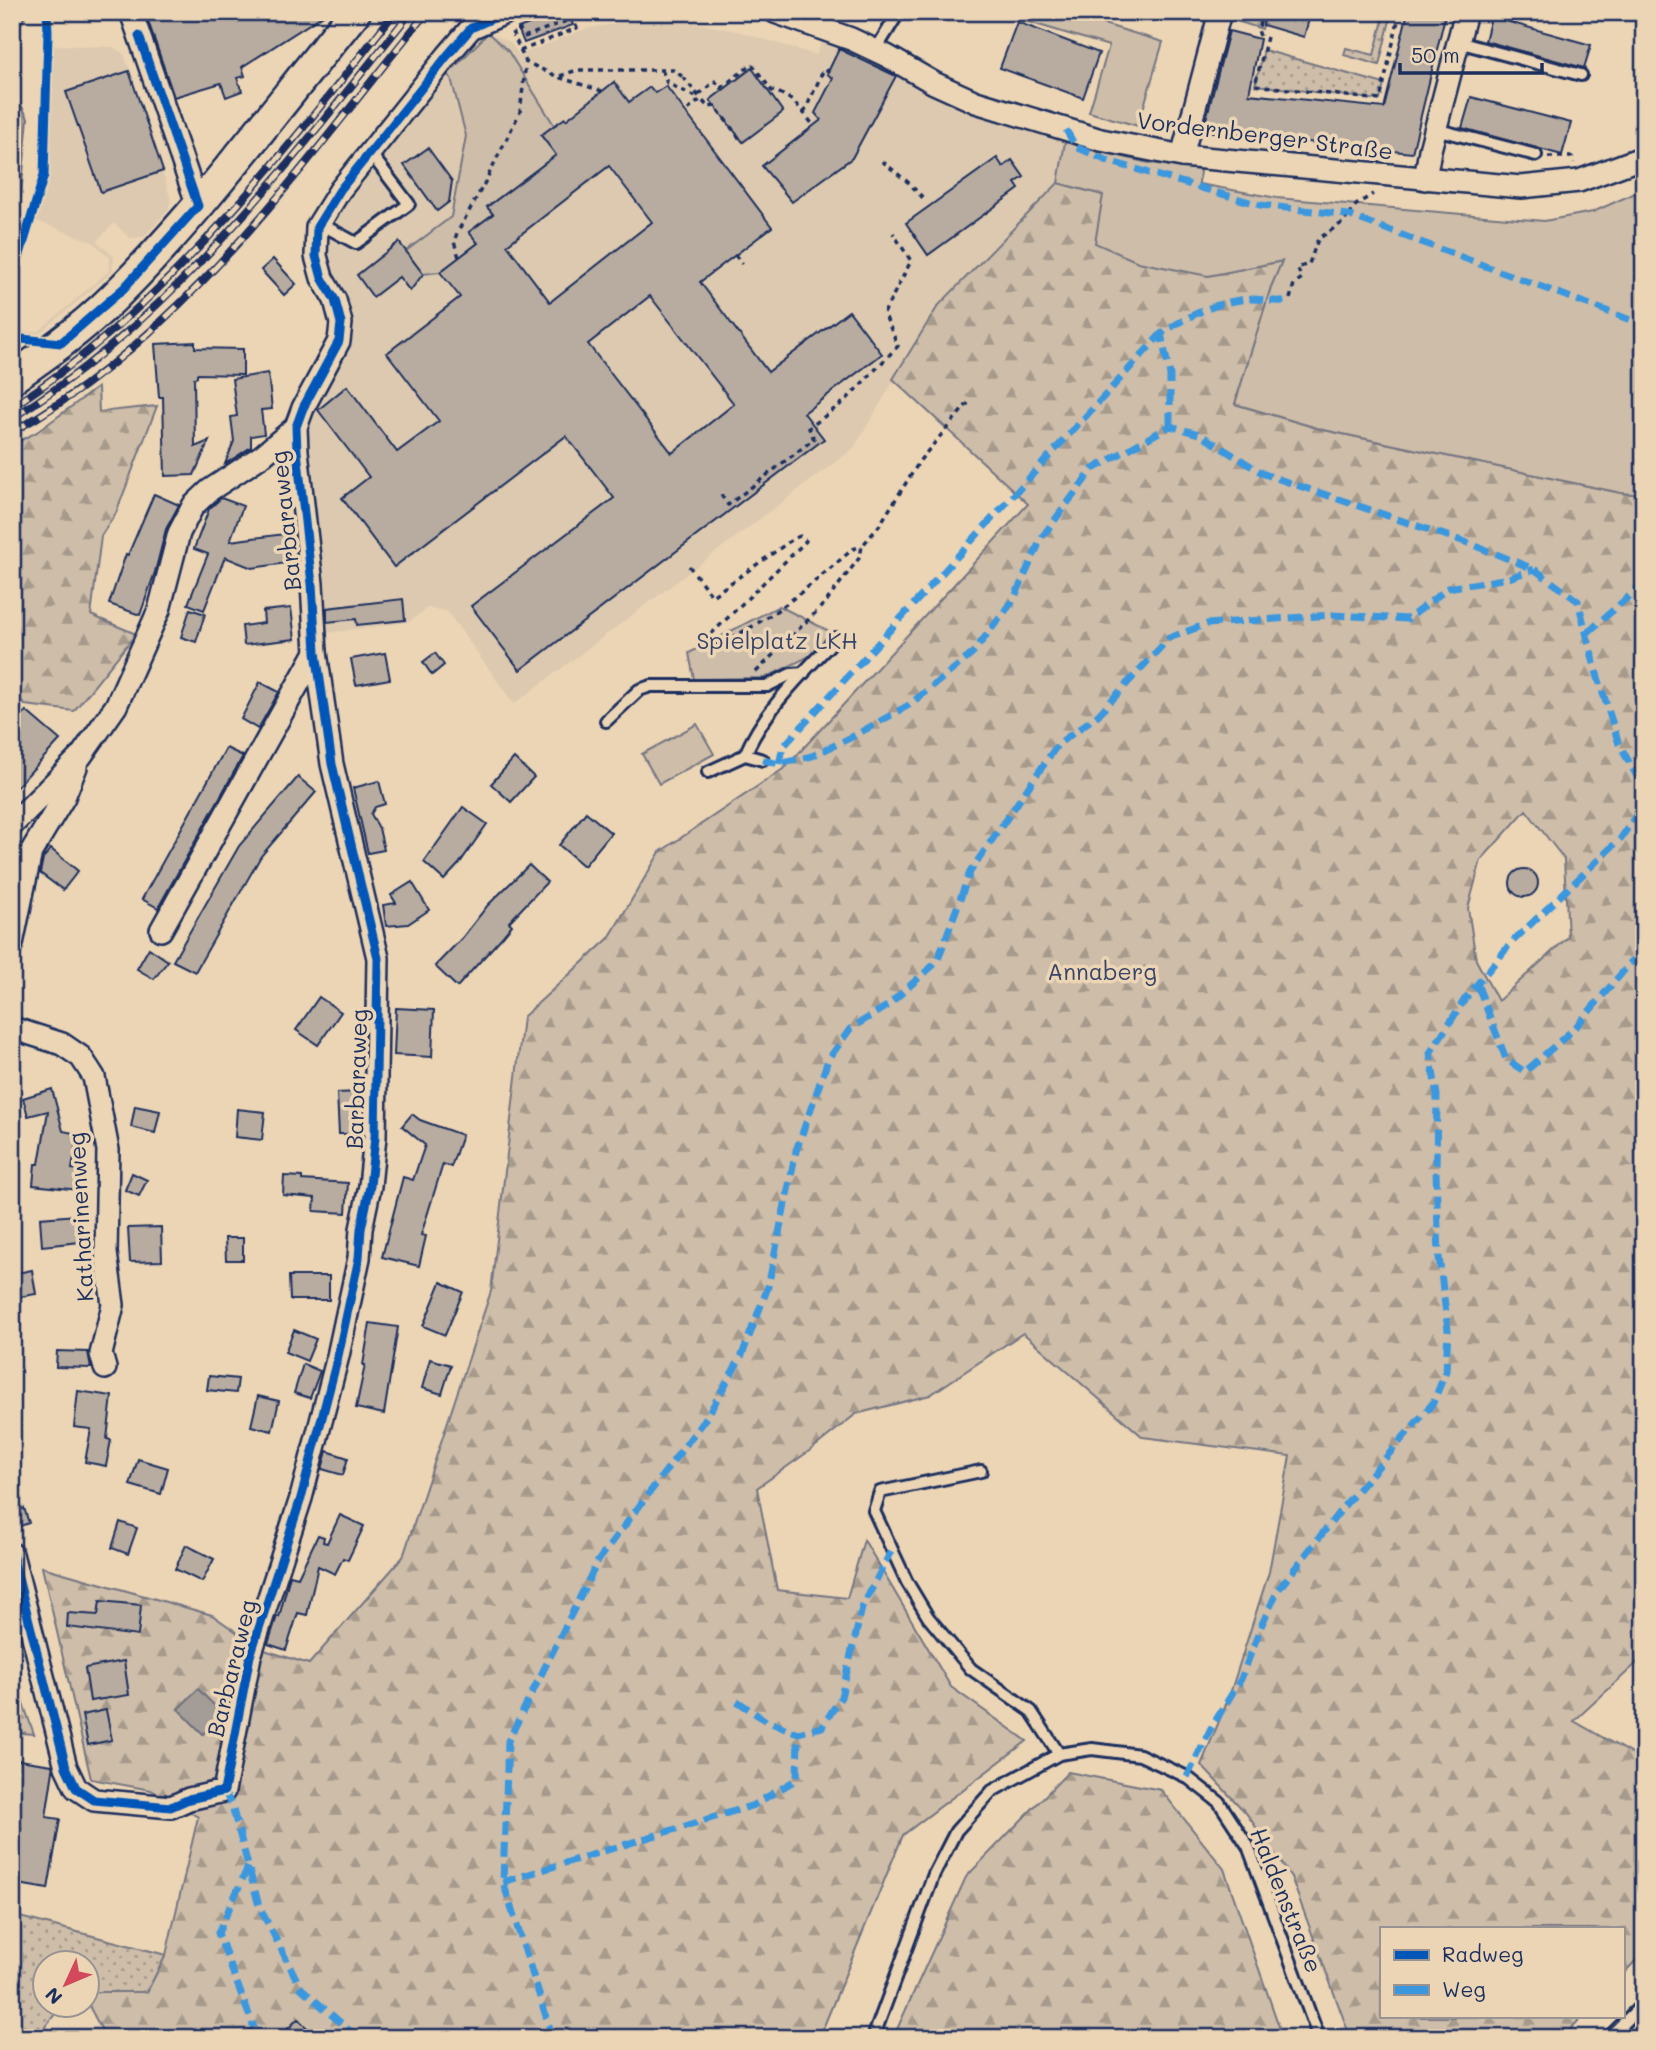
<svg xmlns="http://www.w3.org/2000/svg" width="1656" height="2050" font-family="Mali,sans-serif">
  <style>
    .built { fill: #dcc9af; fill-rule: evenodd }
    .grass { fill: url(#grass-dots); stroke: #747683; stroke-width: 2 }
    .forest { fill: url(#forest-firs); stroke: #747683; stroke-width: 2; fill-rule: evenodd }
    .green { fill: #cebda8; stroke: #747683; stroke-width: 2 }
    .water { fill: #a49c97; stroke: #6d7080; stroke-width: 2 }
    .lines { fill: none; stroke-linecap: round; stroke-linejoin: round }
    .shore { stroke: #525b75; stroke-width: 2 }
    .building { fill: #b8aca0; stroke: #1b2f5e; stroke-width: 2; fill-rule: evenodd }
    .lane-casing { stroke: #1b2f5e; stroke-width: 16 }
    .street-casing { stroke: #1b2f5e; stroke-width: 26 }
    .secondary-casing { stroke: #1b2f5e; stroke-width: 35 }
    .path { stroke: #1b2f5e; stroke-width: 3.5; stroke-dasharray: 5 5; stroke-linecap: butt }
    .lane { stroke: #ecd5b5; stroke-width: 10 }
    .street { stroke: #ecd5b5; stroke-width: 21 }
    .secondary { stroke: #ecd5b5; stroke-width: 30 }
    .rail-casing { stroke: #1b2f5e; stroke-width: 8 }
    .rail { stroke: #ecd5b5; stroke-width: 5; stroke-dasharray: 16; stroke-linecap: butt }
    .path-bridge { stroke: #1b2f5e; stroke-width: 3.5; stroke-dasharray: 5 5; stroke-linecap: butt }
    .quiet { stroke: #3a97de; stroke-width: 7; stroke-dasharray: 14 7; stroke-linecap: butt }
    .cycleway-casing { stroke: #ecd5b5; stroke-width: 13 }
    .cycleway { stroke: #0057b8; stroke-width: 9 }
    .labels { text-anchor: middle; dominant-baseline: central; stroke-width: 7; stroke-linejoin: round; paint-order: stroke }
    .street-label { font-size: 23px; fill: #1b2f5e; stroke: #ecd5b5 }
    .park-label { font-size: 23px; fill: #364469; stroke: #ecd5b5 }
  </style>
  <defs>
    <pattern id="grass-dots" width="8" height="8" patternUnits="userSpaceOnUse" patternTransform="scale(1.75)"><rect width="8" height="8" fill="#cebda8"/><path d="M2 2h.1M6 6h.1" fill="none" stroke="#a69a8c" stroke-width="1.8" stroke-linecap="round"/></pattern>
    <pattern id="forest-firs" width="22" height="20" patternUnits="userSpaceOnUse" patternTransform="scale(1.75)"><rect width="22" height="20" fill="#cebda8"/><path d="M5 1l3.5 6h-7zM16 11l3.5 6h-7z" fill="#a69a8c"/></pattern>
  </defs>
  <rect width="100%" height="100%" fill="#ecd5b5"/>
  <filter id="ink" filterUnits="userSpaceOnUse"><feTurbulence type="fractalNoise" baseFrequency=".0143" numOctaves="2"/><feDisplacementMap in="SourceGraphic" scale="14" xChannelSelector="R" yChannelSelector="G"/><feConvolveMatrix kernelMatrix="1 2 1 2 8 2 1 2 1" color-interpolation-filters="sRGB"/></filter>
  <g filter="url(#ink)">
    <!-- built -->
    <g class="built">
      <polygon points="662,17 737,31 816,55 824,37 984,113 1065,142 1058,183 938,306 854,448 514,704 447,611 427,608 409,622 327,633 303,438 350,331 325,264 321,230 447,75 488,33 510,42 519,55 588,28"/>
      <path d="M54 45 113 47 124 54 165 171 163 174 171 200 168 210 144 237 130 238 114 223 97 241 114 257 112 272 40 333 19 334 12 330V327L19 332 39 331 110 270V258L93 242 37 221 12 297V290L48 176ZM67 92 162 171 101 192Z"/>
    </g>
    <!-- grass -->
    <g class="grass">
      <polygon points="1232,12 1266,12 1262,29 1230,19"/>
      <polygon points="1357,12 1392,12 1379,65 1344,55 1346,48 1374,55 1383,20"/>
      <polygon points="1264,50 1384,84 1380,100 1255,85"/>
      <polygon points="12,1672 34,1734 12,1732"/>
      <polygon points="12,1915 166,1955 147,1992 88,1992 88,1962 46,1962 46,2004 66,2005 56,2013 36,2038 12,2038"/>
    </g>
    <!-- forest -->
    <g class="forest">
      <path d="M1058 183 1103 195 1208 276 1283 261 1271 287 1235 404 1324 430 1621 493 1644 495V1646L1637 1663 1574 1721 1644 1761V1952L1623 1974V1929H1381V2017H1582L1562 2038H1356L1348 2031 1291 1877 1246 1813 1201 1765 1229 1697 1269 1572 1290 1456 1143 1437 1023 1333 930 1395 856 1414 812 1449 757 1488 777 1590 847 1598 864 1540 951 1687 1027 1741 903 1835 819 2038H106L88 2004V1992H147L166 1955 198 1817 151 1790 91 1779 42 1567 212 1615 261 1649 309 1664 403 1557 491 1291 523 1017 609 938 660 852 786 767 1028 504 893 379 938 306ZM1526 810 1564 859 1568 937 1498 1001 1476 960 1468 908 1481 860Z"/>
      <polygon points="98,387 99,412 157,406 116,513 101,536 91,615 136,634 74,711 25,705 12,692 12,445 37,432"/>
      <polygon points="1068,1772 1161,1790 1224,1869 1283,2038 893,2038 966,1877"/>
    </g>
    <!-- green -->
    <g class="green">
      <polygon points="1014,12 1064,12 1163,42 1138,126 1089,112 1109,46 1012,17"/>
      <polygon points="488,33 508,51 554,125 541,136 556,155 487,207 493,214 469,232 478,243 440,272 423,274 406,251 451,217 466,136 451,78 447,75"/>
      <polygon points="1065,142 1144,162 1200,170 1199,184 1277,198 1544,221 1593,212 1644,189 1644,495 1621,493 1324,430 1235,404 1271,287 1282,261 1208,276 1138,262 1095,243 1103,195 1058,183"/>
      <polygon points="779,606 833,633 812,655 765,678 694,679 689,653"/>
      <polygon points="697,724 714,754 659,784 642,754"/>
    </g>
    <!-- water -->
    <g class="water">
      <polygon points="12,12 28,12 20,25 20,103 28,118 21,196 12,230"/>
      <polygon points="198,1689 223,1714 203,1734 178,1709"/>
    </g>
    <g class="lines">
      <!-- shore -->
      <polyline class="shore" points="12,201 21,121 13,103 13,25 20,12"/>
    </g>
    <!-- building -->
    <g class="building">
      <polygon points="145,12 328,12 242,67 245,76 237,78 242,91 226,97 221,83 174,97"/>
      <polygon points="562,12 568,12 573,25 524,43 518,28"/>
      <polygon points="1266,12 1311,12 1304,37 1263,25"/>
      <polygon points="1408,12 1446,12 1412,153 1203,131 1229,31 1260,39 1249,94 1384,108"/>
      <polygon points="1491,17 1591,45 1584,68 1485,41"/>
      <polygon points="1017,22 1099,53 1083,98 1000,68"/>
      <polygon points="839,49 896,76 852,158 792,202 762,166 821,120 815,113 833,78 827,74"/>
      <polygon points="752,68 783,112 743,142 710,100"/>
      <polygon points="129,71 163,171 101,192 66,92"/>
      <path d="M614 82 629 102 650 87 655 93 666 86 772 227 700 282 768 372 849 311 882 354 804 413 824 439 520 670 471 606 614 498 566 436 394 567 342 498 369 477 318 410 347 386 397 452 439 421 387 353 460 297 440 272 478 243 469 232 493 214 487 207 556 155 541 135 565 118 566 120ZM609 166 652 222 550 302 507 245ZM650 296 734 404 672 453 588 344Z"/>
      <polygon points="1471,97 1571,123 1562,155 1462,128"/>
      <polygon points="428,148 452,181 449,202 437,211 404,165"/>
      <polygon points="997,158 1003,167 1012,160 1024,177 1015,183 1019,189 928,255 906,223"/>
      <polygon points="399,242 423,274 410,291 399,277 373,297 357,275"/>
      <polygon points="273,259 296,284 284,295 261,270"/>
      <polygon points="195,342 195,348 243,349 243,375 197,374 197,377 194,378 195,447 209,441 194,475 165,476 163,397 159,397 155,344"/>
      <polygon points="268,373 272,409 261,410 264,434 251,436 251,447 225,464 234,441 231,417 237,416 232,379"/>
      <polygon points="154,494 179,505 166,529 155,572 140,615 109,604 126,554 128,555"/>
      <polygon points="221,498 243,506 230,541 284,534 287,563 252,568 225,557 204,610 188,604 208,554 194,549 209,509"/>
      <polygon points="403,599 405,620 357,625 356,619 327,622 327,608"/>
      <polygon points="291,608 295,639 244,645 242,626 264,623 263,611"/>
      <polygon points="190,609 205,614 196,642 181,637"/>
      <polygon points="385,653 390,679 356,685 351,659"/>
      <polygon points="435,653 444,665 432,675 423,662"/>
      <polygon points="260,682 279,692 258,729 241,719"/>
      <polygon points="26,711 60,740 12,792 12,726"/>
      <polygon points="226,748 243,756 158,908 142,899"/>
      <polygon points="514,758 534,777 511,802 491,784"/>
      <polygon points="298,777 316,792 261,856 195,972 173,961 239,846"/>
      <polygon points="379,781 385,804 375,807 371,814 379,828 384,850 368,853 353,788"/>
      <polygon points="463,807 487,824 459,864 444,880 424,862"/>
      <polygon points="586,812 611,833 584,866 559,845"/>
      <polygon points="51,849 78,871 63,890 40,873 43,858"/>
      <polygon points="529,865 547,882 509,922 512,925 503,936 457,987 435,966 462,938 488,905"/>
      <circle cx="1524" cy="883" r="14"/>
      <polygon points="412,882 429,910 408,924 386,926 383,905 396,903 391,895"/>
      <polygon points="149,948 168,961 154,979 137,969"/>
      <polygon points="319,997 341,1012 318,1045 296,1030"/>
      <polygon points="396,1008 434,1010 432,1057 394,1055"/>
      <polygon points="52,1089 63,1131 78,1134 72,1169 81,1170 79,1190 33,1185 35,1164 39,1164 48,1111 28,1116 23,1098"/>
      <polygon points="360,1092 361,1134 339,1134 337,1093"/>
      <polygon points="135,1106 160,1111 155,1133 131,1127"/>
      <polygon points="237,1109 265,1112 262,1140 235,1137"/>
      <polygon points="412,1114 420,1120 462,1135 451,1167 443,1164 421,1235 426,1236 419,1266 382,1257 403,1177 413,1180 425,1145 402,1126"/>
      <polygon points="132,1173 147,1180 139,1196 125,1190"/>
      <polygon points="284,1176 302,1177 302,1180 348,1183 346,1213 314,1211 315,1198 283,1195"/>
      <polygon points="77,1215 80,1242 42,1246 40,1218"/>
      <polygon points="161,1227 162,1261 130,1262 128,1228"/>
      <polygon points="225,1238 243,1238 243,1260 226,1260"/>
      <polygon points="32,1270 36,1294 12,1298 12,1274"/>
      <polygon points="289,1276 329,1276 329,1300 290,1300"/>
      <polygon points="441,1282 463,1292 445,1335 423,1326"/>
      <polygon points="370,1323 398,1327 384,1414 356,1408 365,1365 363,1365"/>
      <polygon points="294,1330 316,1339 307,1361 285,1352"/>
      <polygon points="57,1351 88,1352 91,1368 56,1367"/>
      <polygon points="430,1359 451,1365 442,1394 422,1388"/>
      <polygon points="303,1364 320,1371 310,1398 294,1393"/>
      <polygon points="209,1376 238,1379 236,1393 207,1390"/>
      <polygon points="78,1391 112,1396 107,1439 111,1440 106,1466 85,1462 91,1429 74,1427"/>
      <polygon points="258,1396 279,1401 272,1431 251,1426"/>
      <polygon points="327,1451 348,1458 343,1475 322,1469"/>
      <polygon points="138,1459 168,1468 161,1494 130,1485"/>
      <polygon points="24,1508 29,1523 15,1528 12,1512"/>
      <polygon points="340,1515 364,1526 348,1560 343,1558 335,1574 318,1566 307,1615 298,1613 286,1650 268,1644 277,1616 279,1617 290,1575 298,1577 318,1535 324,1537 323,1542 327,1543"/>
      <polygon points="120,1522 137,1528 128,1554 112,1548"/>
      <polygon points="186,1545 214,1559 202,1582 175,1569"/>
      <polygon points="100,1601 141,1605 138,1636 67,1627 68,1613 98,1615"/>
      <polygon points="124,1661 129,1695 90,1701 85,1668"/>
      <polygon points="106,1710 112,1740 88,1745 82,1715"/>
      <polygon points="12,1759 52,1765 53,1771 46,1817 60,1819 48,1889 12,1883 21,1829 12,1827"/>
      <polygon points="298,2019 317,2038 278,2038"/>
    </g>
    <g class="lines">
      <defs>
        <g id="lane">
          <polyline points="1458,42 1581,75"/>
          <polyline points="875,51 899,12"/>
          <polyline points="1435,129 1536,155"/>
          <polyline points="317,227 330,229 356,243 409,204 371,154"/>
          <polyline points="606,721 639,690 651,686 767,686 791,674 804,673"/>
          <path d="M745 755C763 711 803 673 836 638"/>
          <polyline points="708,772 745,755 763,760"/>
          <polyline points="981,1471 880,1492 874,1511 907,1582 928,1617 971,1669 1031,1711 1059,1754"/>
          <polyline points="873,2038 934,1874 956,1831 992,1791 1059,1754 1092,1749 1140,1755 1187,1777 1219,1802 1248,1846 1319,2038"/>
          <polyline points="1608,2038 1644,2003"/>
        </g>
        <g id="street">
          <polyline points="131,12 198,206"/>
          <polyline points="775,12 851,39 887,56 934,83 976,102 1101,140 1182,156 1521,187 1579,181 1644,157"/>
          <polyline points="1182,156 1220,12"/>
          <polyline points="1425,179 1430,150 1466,12"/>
          <polyline points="12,825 81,756 116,706 159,610 179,533 193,506 210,490 263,455 296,427"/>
          <polyline points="161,930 316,652"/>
          <polyline points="12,944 31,852 64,797 76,767"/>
          <polyline points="12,1028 62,1044 81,1057 94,1077 108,1150 106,1253 113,1305 101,1354 105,1368"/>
          <polyline points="12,1554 66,1767 76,1788 94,1800 171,1807 189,1799 224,1791 250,1656 301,1498 338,1356 359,1258 361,1229 370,1186 375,1137 378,958 332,764 316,652 312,584 297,451 296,427 303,408 339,341 341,323 335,300 322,278 316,256 317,227 340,190 447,56 471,28 507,12"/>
        </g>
        <path id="secondary" d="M12 378C52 351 91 322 124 287 208 202 279 104 355 12"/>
      </defs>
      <!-- lane casing -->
      <use href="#lane" class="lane-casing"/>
      <!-- street casing -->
      <use href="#street" class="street-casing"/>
      <!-- secondary casing -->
      <use href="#secondary" class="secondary-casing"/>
      <!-- path -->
      <g class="path">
        <polyline points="517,31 526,28"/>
        <polyline points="512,32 526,62 558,77 602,91"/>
        <polyline points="1260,36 1258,30 1263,12"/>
        <polyline points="524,37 572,19"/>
        <polyline points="1267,37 1255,85 1380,100 1400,12"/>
        <polyline points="520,51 577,28 569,12"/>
        <path d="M662 70 667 83 696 97 715 81 721 88 752 64 772 91C792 95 802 111 814 126"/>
        <polyline points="560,76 577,70 673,70 683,77"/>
        <polyline points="688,110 701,99 708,107 715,106 740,139"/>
        <polyline points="804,113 824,69 829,71"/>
        <polyline points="1548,157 1572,157 1574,163"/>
        <polyline points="882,161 909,183 924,199"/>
        <polyline points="1349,215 1356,205 1373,194"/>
        <polyline points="735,255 742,264"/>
        <polyline points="459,257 454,242 457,233 484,184 520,112 526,62"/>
        <polyline points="1290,299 1294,284 1302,278 1297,268 1309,264 1318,239 1345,221 1348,215"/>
        <polyline points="721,495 728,505 814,439 809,428 845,401 898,346 884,313 911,261 893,233"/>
        <path d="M689 566 712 596 793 539 800 536 806 541 705 640 704 646 708 648C765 626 807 588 853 549L862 546"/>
        <polyline points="756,672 825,603 860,557 862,546 879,526 921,459 969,402"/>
        <polyline points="239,2038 254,2028"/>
      </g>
      <!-- lane -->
      <use href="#lane" class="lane"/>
      <!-- street -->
      <use href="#street" class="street"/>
      <!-- secondary -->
      <use href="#secondary" class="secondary"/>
      <defs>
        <g id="rail">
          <path d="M15 405C169 303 282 156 395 12"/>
          <path d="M12 418C176 316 291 160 411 12"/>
          <path d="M12 432C185 337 304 162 427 12"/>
        </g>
      </defs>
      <!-- rail casing -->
      <use href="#rail" class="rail-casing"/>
      <!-- rail -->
      <use href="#rail" class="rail"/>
      <!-- path-bridge -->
      <polyline class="path-bridge" points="683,77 701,99"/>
      <!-- quiet -->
      <g class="quiet">
        <polyline points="1066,130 1076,147 1108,161 1260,205 1348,215 1644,325"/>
        <path d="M1170 426V375L1161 334C1187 316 1220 300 1252 299 1264 299 1279 304 1290 299"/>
        <polyline points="1587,633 1635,591 1644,579"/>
        <polyline points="763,760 779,764 812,756 852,737 909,705 971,655 1013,601 1042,537 1093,469 1170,426 1199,434 1264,474 1468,543 1534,569 1578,601 1596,671 1619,744 1644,789"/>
        <polyline points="779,764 783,747 1161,334"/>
        <polyline points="1478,986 1506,1059 1525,1072 1575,1028 1632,961 1644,964"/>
        <polyline points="1644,1161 1642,1176 1644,1182"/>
        <polyline points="737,1701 766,1721 798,1733 822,1727 841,1697 862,1608 891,1551"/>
        <polyline points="1187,1777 1211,1728 1241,1679 1262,1624 1278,1590 1344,1506 1433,1403 1446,1371 1448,1330 1439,1257 1436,1172 1437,1095 1430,1053 1465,999 1511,943 1621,838 1644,803"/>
        <polyline points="224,1791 232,1806 259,1906 301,1988 358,2038"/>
        <polyline points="248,1867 218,1933 254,2028"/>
        <polyline points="503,1882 754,1805 797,1779 798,1733"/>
        <polyline points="553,2038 503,1882 508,1741 598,1561 708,1415 742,1355 768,1287 796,1151 828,1060 850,1029 887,1006 937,962 970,872 1058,744 1098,715 1169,638 1207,624 1246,621 1332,615 1408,619 1448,588 1509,578 1534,569"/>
      </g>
      <defs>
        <g id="cycleway">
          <polyline points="12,281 44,175 48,32 47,12"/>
          <polyline points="12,338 61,343 124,288 198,206 139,36"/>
          <polyline points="12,1554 66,1767 76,1788 94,1800 171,1807 189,1799 224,1791 250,1656 301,1498 338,1356 359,1258 361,1229 370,1186 375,1137 378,958 332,764 316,652 312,584 297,451 296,427 303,408 339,341 341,323 335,300 322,278 316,256 317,227 340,190 447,56 471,28 507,12"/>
        </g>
      </defs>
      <!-- cycleway casing -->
      <use href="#cycleway" class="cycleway-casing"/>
      <!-- cycleway -->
      <use href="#cycleway" class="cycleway"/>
    </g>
  </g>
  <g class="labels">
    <!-- street labels -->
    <g class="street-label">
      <text transform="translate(1265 135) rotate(7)">Vordernberger Straße</text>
      <text transform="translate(285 521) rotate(-96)">Barbaraweg</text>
      <text transform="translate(356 1079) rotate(-88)">Barbaraweg</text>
      <text transform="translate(80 1217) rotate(-93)">Katharinenweg</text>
      <text transform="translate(231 1668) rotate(-76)">Barbaraweg</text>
      <text transform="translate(1287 1900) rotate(68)">Haldenstraße</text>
    </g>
    <!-- park labels -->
    <g class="park-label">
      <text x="777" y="640">Spielplatz LKH</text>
      <text x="1102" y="971">Annaberg</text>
    </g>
  </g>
  <!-- margin -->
  <rect width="1656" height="2050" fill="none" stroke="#ecd5b5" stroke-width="42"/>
  <rect x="21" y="21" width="1614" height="2008" fill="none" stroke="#1b2f5e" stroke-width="2.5" filter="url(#ink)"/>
  <!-- legend -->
  <rect x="1380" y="1927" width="245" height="91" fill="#ecd5b5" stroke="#989392" stroke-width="2"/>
  <rect x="1394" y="1950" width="35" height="10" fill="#0057b8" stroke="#989392" stroke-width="2"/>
  <text x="1442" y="1962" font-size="21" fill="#1b2f5e">Radweg</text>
  <rect x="1394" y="1985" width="35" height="10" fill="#3a97de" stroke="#989392" stroke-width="2"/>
  <text x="1442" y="1997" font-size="21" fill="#1b2f5e">Weg</text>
  <!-- north arrow -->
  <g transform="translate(66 1984) rotate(226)"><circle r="33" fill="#ecd5b5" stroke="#989392" stroke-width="2"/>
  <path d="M0-5L12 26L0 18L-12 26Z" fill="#d1495b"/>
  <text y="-10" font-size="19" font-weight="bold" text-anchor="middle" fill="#1b2f5e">N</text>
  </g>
  <!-- scale -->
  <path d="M1400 63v10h142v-10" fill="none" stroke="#1b2f5e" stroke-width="3.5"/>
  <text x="1411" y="63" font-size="21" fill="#1b2f5e" stroke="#ecd5b5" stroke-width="5" paint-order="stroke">50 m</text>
</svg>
